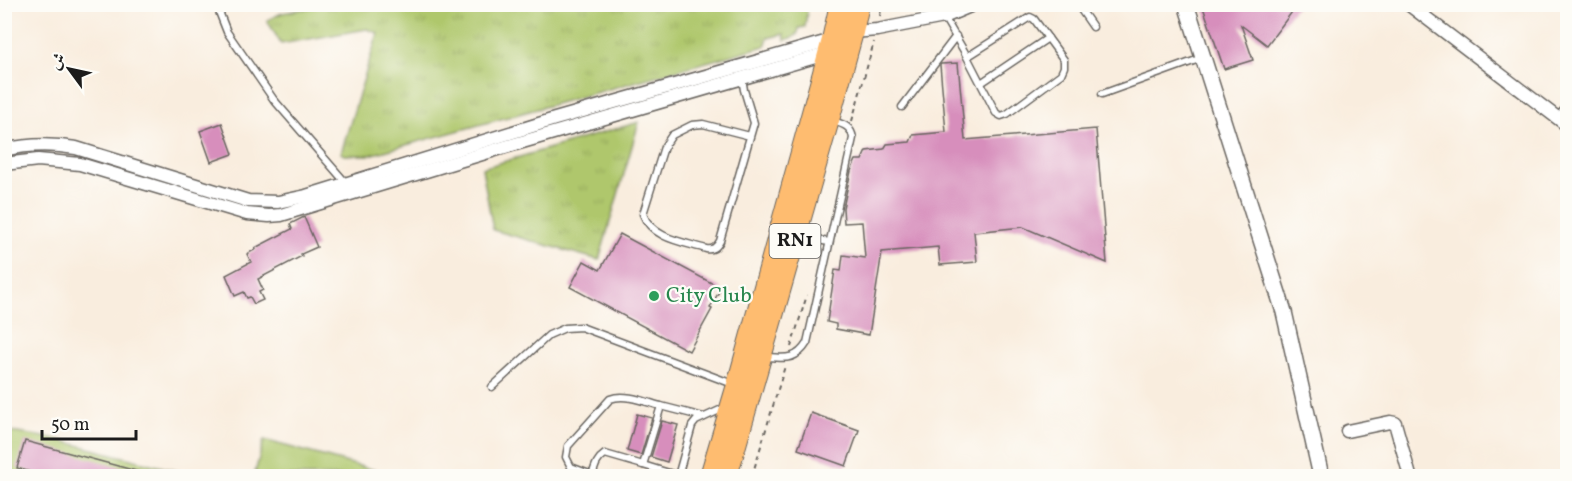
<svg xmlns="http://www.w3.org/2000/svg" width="1572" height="481" font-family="Vollkorn,Amiri,serif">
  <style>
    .grass { fill: url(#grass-tufts); stroke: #667244; stroke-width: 1.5 }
    .garden { fill: #afc76c; stroke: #667244; stroke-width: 1.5 }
    .building { fill: #d78ebc }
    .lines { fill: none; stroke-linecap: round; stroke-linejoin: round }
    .service-casing { stroke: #696560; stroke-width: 9 }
    .minor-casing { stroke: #696560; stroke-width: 15 }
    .tertiary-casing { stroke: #696560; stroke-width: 18 }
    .trunk-casing { stroke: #696560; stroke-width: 22 }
    .path { stroke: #696560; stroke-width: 2; stroke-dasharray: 4.5 4.5; stroke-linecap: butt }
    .service { stroke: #fff; stroke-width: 6 }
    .minor { stroke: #fff; stroke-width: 12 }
    .tertiary { stroke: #fff; stroke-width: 15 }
    .trunk { stroke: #febc70; stroke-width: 20 }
    .leisure-dot { fill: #2e9e5b; stroke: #fdfcf7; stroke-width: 2 }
    .labels { text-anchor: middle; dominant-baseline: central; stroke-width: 4.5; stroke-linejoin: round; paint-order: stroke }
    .shield { fill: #fdfcf7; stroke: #605f5e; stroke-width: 1.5 }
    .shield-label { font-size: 20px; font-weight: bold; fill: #1c1c1c }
    .leisure-label { font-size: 21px; fill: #27864d; stroke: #fdfcf7; text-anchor: start }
  </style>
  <defs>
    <pattern id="grass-tufts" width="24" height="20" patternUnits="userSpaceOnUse" patternTransform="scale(1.5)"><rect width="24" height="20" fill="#afc76c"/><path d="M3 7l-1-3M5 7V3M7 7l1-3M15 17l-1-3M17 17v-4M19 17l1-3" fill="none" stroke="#96aa5d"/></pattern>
  </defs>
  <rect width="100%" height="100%" fill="#fdfcf7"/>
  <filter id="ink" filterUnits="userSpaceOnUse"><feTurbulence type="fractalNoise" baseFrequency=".0167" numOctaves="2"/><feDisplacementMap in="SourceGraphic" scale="12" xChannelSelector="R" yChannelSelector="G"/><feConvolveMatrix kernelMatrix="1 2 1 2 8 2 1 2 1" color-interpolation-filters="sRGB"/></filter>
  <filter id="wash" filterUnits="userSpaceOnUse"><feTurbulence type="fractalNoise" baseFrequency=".008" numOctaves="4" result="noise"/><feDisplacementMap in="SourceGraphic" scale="24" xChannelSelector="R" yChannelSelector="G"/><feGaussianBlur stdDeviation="1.35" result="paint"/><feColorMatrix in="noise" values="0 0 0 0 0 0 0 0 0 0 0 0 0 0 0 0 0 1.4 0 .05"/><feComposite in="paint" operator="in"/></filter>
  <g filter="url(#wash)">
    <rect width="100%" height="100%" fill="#f9edde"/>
    <!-- grass -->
    <g class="grass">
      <path d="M329 4H808V5L805 27 799 28C798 37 793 38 785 40L784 34 768 38 765 46 370 155H344L341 153 378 33 367 29 281 44 267 20 282 13Z"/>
      <polygon points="639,122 599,260 493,230 482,168"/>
    </g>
    <!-- garden -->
    <g class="garden">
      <polygon points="4,431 51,438 196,476 5,476"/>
      <polygon points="264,440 396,476 254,476"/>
    </g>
    <g id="blocks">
      <!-- building -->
      <g class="building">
        <polygon points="1202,4 1298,4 1267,45 1241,25 1253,60 1224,69"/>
        <polygon points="958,63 965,140 1096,129 1107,263 1023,227 974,232 977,262 940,265 938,247 882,252 869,335 836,329 836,324 827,322 835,270 841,271 843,255 865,258 862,222 844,223 843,208 851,171 856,160 862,160 866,151 884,149 887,144 910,142 913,135 946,132 940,65 941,64"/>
        <polygon points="222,123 233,154 211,162 200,131"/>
        <polygon points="304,217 317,247 301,254 302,256 258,279 263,290 259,292 263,300 254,304 250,297 247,298 244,292 235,296 226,275 251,262 247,254 256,249 255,248 292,229 290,224"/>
        <polygon points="620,234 721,288 710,308 712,309 689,351 570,287 584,261 600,270"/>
        <polygon points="811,413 859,430 846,466 798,449"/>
        <polygon points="637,414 652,418 641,455 627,451"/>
        <polygon points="662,421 678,425 667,462 651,457"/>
        <polygon points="25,441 144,473 143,477 47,477 17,468"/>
      </g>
    </g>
  </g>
  <g filter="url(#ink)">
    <use href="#blocks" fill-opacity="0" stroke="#696560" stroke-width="1.5"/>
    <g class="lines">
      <defs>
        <g id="service">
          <polyline points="216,4 227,32 274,100 346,183"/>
          <polyline points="1077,4 1093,27"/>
          <polyline points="944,17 964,51 996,113 1001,116 1007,114 1061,74 1064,67 1064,60 1034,19 1030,17 967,57"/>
          <path d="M742 78 744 90 754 123 720 241C716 248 713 250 706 249 684 242 652 239 643 214L664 147 672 135 692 125 703 124 750 136"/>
          <polyline points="981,83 1048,38"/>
          <polyline points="1102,94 1202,58"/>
          <polyline points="902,107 956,36"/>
          <polyline points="1557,117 1568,106"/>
          <polyline points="800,237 829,242"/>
          <path d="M766 357C784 358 796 361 807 343L853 138C851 126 843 124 833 121"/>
          <polyline points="492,387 549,335 565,328 581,327 733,384"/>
          <path d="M592 475 571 467 566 457 568 446 610 399C625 393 646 402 661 406"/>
          <path d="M592 476C595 467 596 460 605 454L643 465"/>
          <polyline points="678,476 692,426 696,421 724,408"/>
          <polyline points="679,476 643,465 661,406 704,417"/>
        </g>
        <g id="minor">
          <polyline points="1408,4 1568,126"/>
          <polyline points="853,32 877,30 944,17 975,4"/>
          <path d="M4 150C29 144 51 144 76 148L248 201 278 202 306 196 555 119 832 40"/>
          <polyline points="4,164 38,160 80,164 247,214 269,216 281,215 505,147 829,53"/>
          <polyline points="1347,431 1390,422 1395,423 1410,476"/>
        </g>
        <polyline id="tertiary" points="1186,4 1284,312 1321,476"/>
        <g id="trunk">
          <polyline points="710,476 737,385 832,40 840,4"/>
          <polyline points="727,476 829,120 853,32 859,4"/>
        </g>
      </defs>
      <!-- service casing -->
      <use href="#service" class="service-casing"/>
      <!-- minor casing -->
      <use href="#minor" class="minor-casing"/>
      <!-- tertiary casing -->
      <use href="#tertiary" class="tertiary-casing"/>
      <!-- trunk casing -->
      <use href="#trunk" class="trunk-casing"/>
      <!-- path -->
      <g class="path">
        <polyline points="880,16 882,4"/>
        <polyline points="852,121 874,42"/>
        <polyline points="791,347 807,295"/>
        <polyline points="752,476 785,366"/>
      </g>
      <!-- service -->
      <use href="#service" class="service"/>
      <!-- minor -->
      <use href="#minor" class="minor"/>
      <!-- tertiary -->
      <use href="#tertiary" class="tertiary"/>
      <!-- trunk -->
      <use href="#trunk" class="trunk"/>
    </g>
  </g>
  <!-- markers -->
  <circle class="leisure-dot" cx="654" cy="296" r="6"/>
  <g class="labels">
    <!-- shield labels -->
    <rect class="shield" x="769.5" y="224" width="51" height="34" rx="4.5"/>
    <g class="shield-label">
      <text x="795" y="241">RN1</text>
    </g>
    <!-- leisure labels -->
    <g class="leisure-label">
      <text x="666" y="296">City Club</text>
    </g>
  </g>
  <!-- margin -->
  <rect width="1572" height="481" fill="none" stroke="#fdfcf7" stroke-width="24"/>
  <!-- north arrow -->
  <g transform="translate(69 69) rotate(303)" stroke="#fdfcf7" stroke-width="4.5" paint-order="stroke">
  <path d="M0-4.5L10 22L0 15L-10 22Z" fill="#1c1c1c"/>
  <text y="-9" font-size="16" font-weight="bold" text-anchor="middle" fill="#1c1c1c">ش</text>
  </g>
  <!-- scale -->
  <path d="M42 430v9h94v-9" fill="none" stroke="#1c1c1c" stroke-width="3"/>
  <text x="51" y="430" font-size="18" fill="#1c1c1c" stroke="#fdfcf7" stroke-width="4.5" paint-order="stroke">50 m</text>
</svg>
